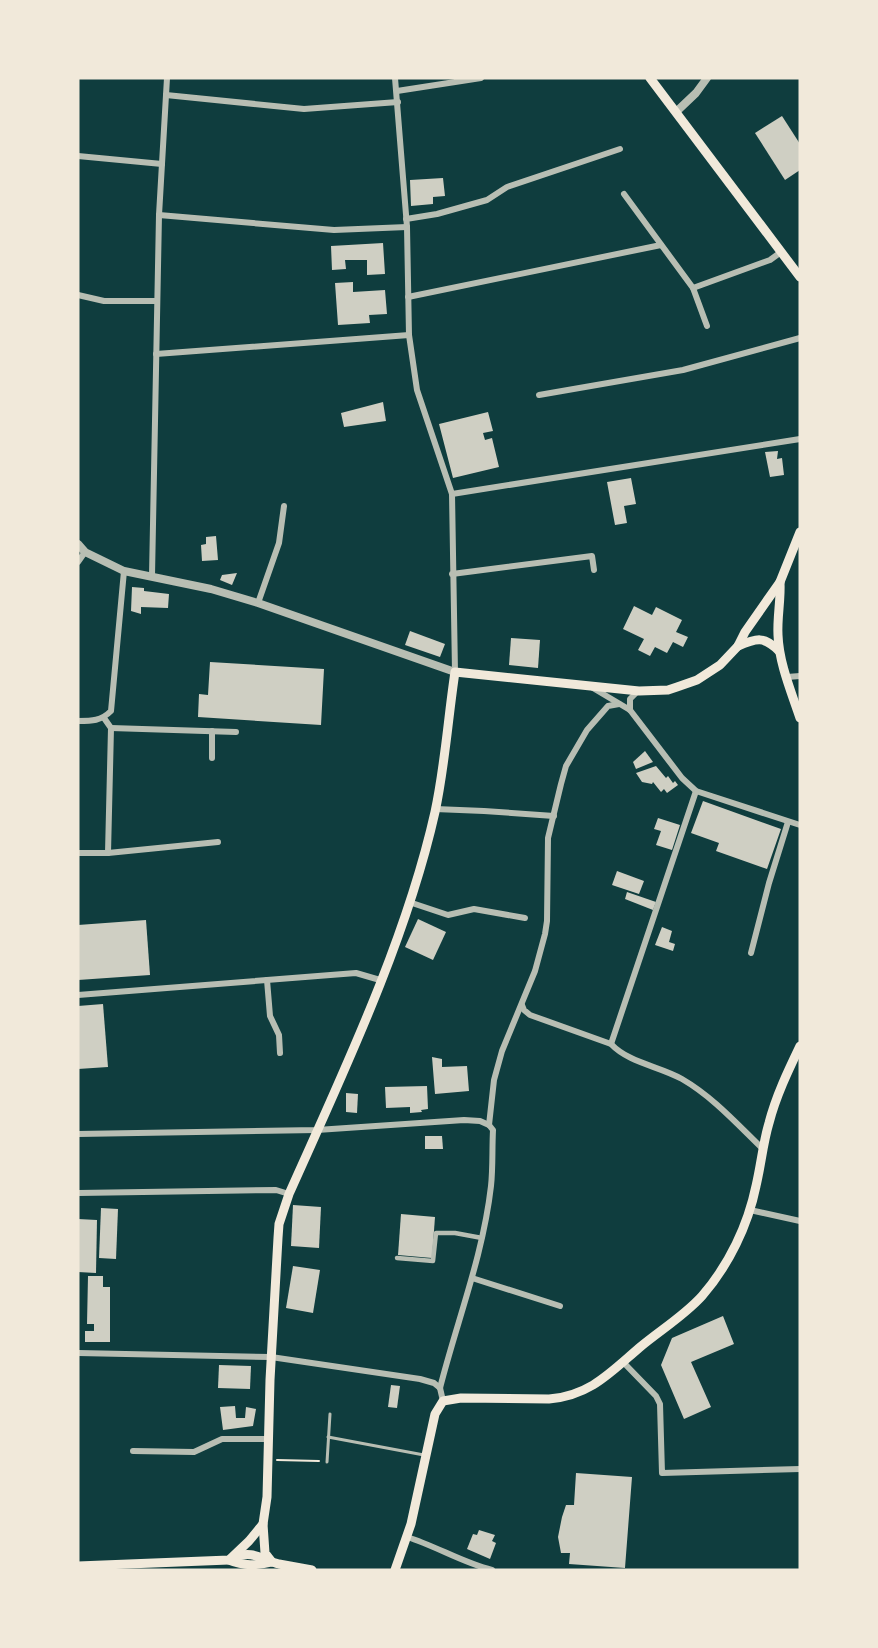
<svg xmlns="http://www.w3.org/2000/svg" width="878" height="1648" font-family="Spectral,serif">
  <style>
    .building { fill: #cfcfc3 }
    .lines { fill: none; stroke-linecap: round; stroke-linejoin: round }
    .path { stroke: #f1e9da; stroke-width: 2 }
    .service { stroke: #b8beb3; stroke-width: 3 }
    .pedestrian { stroke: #b8beb3; stroke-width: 4.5 }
    .minor { stroke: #b8beb3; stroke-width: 6 }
    .tertiary { stroke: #b8beb3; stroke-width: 8 }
    .primary { stroke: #f1e9da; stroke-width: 9 }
  </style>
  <rect width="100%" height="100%" fill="#0f3d3e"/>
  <!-- building -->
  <g class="building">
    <polygon points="782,116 800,144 800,170 785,180 755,133"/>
    <polygon points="443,178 445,196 433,197 433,204 411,206 410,180"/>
    <polygon points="383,243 385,274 367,275 367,260 345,260 346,269 332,270 331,246"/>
    <polygon points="353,282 353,292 385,290 387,314 369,315 370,323 338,325 335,283"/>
    <polygon points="383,402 386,421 344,427 341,413"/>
    <polygon points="488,412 493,431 483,433 485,440 492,438 499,467 453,478 439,424"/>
    <polygon points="778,451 777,459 782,458 784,475 770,477 765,452"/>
    <polygon points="631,478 636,504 624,506 627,523 615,525 607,482"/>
    <polygon points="216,536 218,560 202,561 201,545 206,544 206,537"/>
    <polygon points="237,573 232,585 220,580 222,575"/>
    <polygon points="132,587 144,588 144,591 169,594 168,608 141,607 141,614 131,611"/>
    <polygon points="634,606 652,615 656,607 682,620 676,632 688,637 683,647 673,642 667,653 655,647 650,656 638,650 644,639 623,629"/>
    <polygon points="410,631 445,644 440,657 405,645"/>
    <polygon points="511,638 540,640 538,668 509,665"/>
    <polygon points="210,662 324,669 321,725 198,717 199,694 208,695"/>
    <polygon points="645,751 653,762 636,769 633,762"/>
    <polygon points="656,766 666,778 668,776 673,783 675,781 678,785 667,793 664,789 661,792 653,782 652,784 642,782 636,773"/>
    <polygon points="703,801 781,829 767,869 716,851 719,843 691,833"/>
    <polygon points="658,818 680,825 672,850 656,845 661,831 654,829"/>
    <polygon points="617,871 644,881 639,894 612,885"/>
    <polygon points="627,892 656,902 653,910 625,899"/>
    <polygon points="418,919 446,932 433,960 405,947"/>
    <polygon points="146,920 150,975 78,980 78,925"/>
    <polygon points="662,927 672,931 669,942 675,944 673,951 655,945"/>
    <polygon points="103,1004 108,1067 78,1069 78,1006"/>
    <polygon points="432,1057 442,1059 442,1067 467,1066 469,1091 435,1094"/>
    <polygon points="427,1086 428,1109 421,1110 422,1112 410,1113 410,1107 386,1108 385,1087"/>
    <polygon points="346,1093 358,1094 357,1113 346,1112"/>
    <polygon points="425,1136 442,1136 443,1149 425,1149"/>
    <polygon points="293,1205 321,1207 319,1248 291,1246"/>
    <polygon points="101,1208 118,1209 116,1259 99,1258"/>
    <polygon points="401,1214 435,1217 432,1258 398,1255"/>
    <polygon points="78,1219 97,1220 96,1273 78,1272"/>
    <polygon points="293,1266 320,1270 313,1313 286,1308"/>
    <polygon points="88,1276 103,1276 103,1287 110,1287 110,1342 85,1342 85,1331 94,1331 94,1324 87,1324"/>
    <polygon points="723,1316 734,1344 691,1362 711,1407 684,1419 661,1365 672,1338"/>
    <polygon points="219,1365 251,1366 250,1389 218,1388"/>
    <polygon points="391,1385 400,1386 397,1408 388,1407"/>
    <polygon points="235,1406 236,1418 245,1418 246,1407 256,1409 253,1426 223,1430 220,1407"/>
    <polygon points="576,1473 632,1477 625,1568 569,1564 570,1553 561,1553 558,1537 562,1517 566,1505 574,1505"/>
    <polygon points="479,1530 495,1535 492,1541 496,1543 490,1559 467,1549 473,1534 477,1535"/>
  </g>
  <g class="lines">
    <!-- path -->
    <polyline class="path" points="277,1460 319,1461"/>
    <!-- service -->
    <g class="service">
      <polyline points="328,1437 424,1455"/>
      <polyline points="327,1462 330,1414"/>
    </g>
    <!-- pedestrian -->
    <polyline class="pedestrian" points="397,1258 433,1261 436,1233 455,1233 482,1238"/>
    <!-- minor -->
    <g class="minor">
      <polyline points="395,78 407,227 409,335 417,390 452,494 455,672"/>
      <polyline points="397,91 481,78"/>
      <polyline points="166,95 304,109 398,102"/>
      <polyline points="78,156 162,164"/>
      <polyline points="624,194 693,288 707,326"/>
      <polyline points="159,215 334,230 407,227"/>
      <polyline points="406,219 437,214 487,200 507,187 620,149"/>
      <polyline points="693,288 770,260 781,252"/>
      <polyline points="78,295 104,301 157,301"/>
      <polyline points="408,297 661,245"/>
      <polyline points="156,354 409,335"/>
      <polyline points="539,395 683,370 800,338"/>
      <polyline points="452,494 800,439"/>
      <polyline points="78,562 85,552"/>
      <polyline points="452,574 592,556 594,570"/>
      <polyline points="152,576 159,215 167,78"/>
      <polyline points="258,603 279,543 284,506"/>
      <polyline points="787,677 800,676"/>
      <polyline points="593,688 630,710 682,778 696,791 800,825"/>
      <polyline points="630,710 630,699 638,691"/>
      <polyline points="104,718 111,728 108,853"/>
      <path d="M78 721C92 721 101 721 111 711L124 571"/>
      <polyline points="111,728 236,732"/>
      <polyline points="212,731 212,758"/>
      <polyline points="435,809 484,811 554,816"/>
      <polyline points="78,853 108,853 218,842"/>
      <polyline points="409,902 448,915 474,909 525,918"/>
      <polyline points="751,953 769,883 788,822"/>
      <polyline points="267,980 270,1016 279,1035 280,1053"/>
      <polyline points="78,995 356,973 380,980"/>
      <path d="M522 1005 524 1010 530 1015 611 1044C629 1063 659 1066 682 1079 713 1097 737 1124 763 1149"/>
      <polyline points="611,1044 696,791"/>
      <polyline points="78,1134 317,1130 464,1120 480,1121 489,1125"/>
      <polyline points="78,1193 276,1190 289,1194"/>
      <polyline points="750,1210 800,1221"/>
      <polyline points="472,1278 560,1306"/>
      <polyline points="78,1353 271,1357 420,1379 434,1383 440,1388"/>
      <polyline points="623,1362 656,1396 660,1404 662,1473 800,1469"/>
      <path d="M443 1401 440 1388C457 1321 483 1256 491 1186 493 1168 492 1149 493 1130L489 1125 494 1080 502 1051 535 971 545 934 547 921 548 838 561 784 566 766 587 730 608 706 619 704"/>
      <polyline points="133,1451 194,1452 222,1439 268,1439"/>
      <path d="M407 1537C436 1546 463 1563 492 1570"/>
    </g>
    <!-- tertiary -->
    <g class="tertiary">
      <polyline points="676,112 696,93 707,78"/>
      <polyline points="78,544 85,552 124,571 211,589 258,603 455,672"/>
    </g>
    <!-- primary -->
    <g class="primary">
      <polyline points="650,78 800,277"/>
      <path d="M780 582C781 600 777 617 778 635 779 663 791 691 800 718"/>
      <path d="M738 646C757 638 764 636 779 651"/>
      <path d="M234 1558C251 1549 263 1560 279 1564 290 1566 301 1568 312 1570"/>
      <path d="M229 1560C244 1566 256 1566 272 1562"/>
      <path d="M272 1562 265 1553 263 1524 267 1497 270 1380 278 1238 279 1224 289 1194C343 1073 406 941 435 812 445 766 448 718 455 672L639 691 668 690 677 687 697 680 720 665 738 646 745 632 780 582 800 532"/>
      <polyline points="78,1566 229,1560 249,1541 263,1524"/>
      <path d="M395 1570 411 1524 435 1414 443 1401 461 1398 549 1399C589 1396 610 1373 639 1348 659 1331 684 1316 702 1296 729 1265 748 1225 756 1186 761 1165 763 1143 769 1123 776 1096 788 1071 800 1046"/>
    </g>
  </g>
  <!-- border -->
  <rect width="878" height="1648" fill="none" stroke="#f1e9da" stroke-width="159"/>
</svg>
